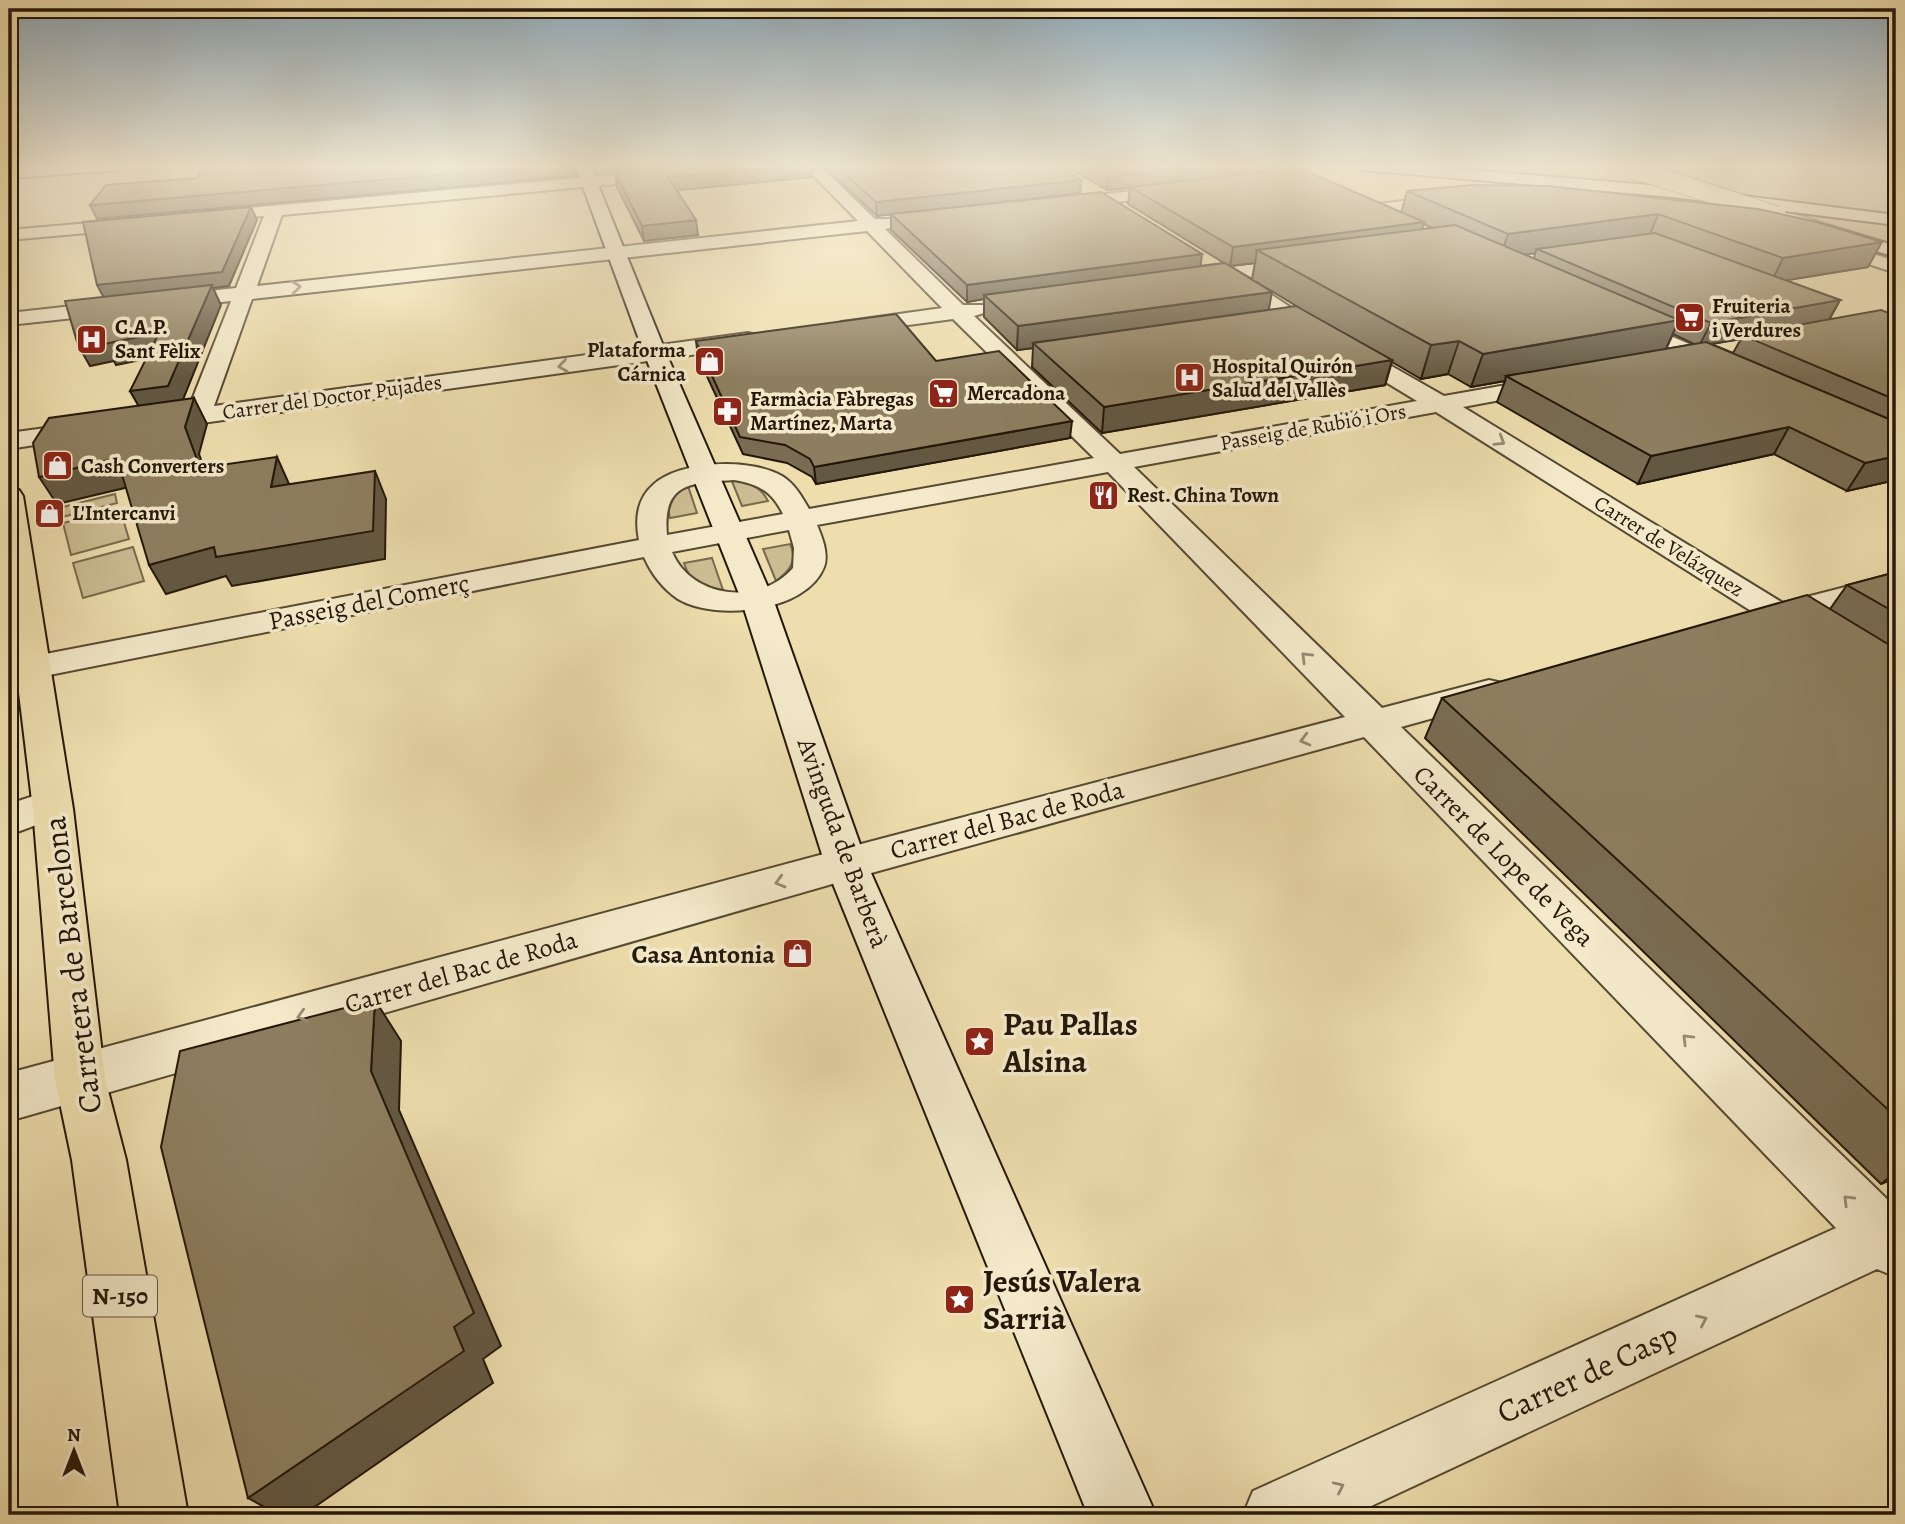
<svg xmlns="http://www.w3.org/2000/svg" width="1905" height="1524" font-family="Alegreya,serif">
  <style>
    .green { fill: #ccbc92; stroke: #786a4e; stroke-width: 2 }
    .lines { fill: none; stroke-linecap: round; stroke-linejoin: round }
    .street-casing { stroke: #564932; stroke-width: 4 }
    .secondary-casing { stroke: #241709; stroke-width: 4 }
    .primary-casing { stroke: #241709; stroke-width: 4 }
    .street { fill: #f4eaca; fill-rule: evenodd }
    .secondary { fill: #f4eaca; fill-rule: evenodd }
    .primary { fill: #eedeae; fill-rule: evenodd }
    .secondary-bridge-casing { stroke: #241709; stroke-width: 19; stroke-linecap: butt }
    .secondary-bridge { stroke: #f4eaca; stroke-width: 18 }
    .wall { fill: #796c52; stroke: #241709; stroke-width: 2; fill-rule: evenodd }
    .shaded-wall { fill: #635842; stroke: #241709; stroke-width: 2 }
    .building { fill: #8d7e5f; stroke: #241709; stroke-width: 2 }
    .oneway { stroke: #968b73 }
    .labels { text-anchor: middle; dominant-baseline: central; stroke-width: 7; stroke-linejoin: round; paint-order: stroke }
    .far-poi-label { font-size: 21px; font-weight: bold; fill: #241709; stroke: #f4eaca; text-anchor: start }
    .far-street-label { font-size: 21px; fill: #241709; stroke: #f4eaca }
    .shield { fill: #f4eaca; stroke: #625643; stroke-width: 2 }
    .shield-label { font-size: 24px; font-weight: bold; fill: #241709 }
    .street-label { font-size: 26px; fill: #241709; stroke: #f4eaca }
    .poi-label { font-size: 26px; font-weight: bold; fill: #241709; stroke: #f4eaca; text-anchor: end }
    .near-street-label { font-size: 32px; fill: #241709; stroke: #f4eaca }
    .near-poi-label { font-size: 32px; font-weight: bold; fill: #241709; stroke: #f4eaca; text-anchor: start }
  </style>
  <rect width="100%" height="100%" fill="#eedeae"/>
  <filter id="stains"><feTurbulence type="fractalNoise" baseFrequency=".00286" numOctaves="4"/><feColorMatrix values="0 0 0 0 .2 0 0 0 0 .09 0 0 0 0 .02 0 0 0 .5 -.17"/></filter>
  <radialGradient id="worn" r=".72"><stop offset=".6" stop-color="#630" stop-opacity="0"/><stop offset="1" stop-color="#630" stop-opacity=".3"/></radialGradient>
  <!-- green -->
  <g class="green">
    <polygon points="1386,165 1605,165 1684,190"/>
    <polygon points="1653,165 1896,165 1896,216 1757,199"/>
    <polygon points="1781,209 1896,223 1896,245"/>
    <path d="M731 479C747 482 761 486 768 501L742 506Z"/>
    <path d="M688 486 697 513 670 518C665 502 675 494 688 486Z"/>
    <polygon points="115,494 117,503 62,517 59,508"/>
    <polygon points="120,509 129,539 71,555 63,523"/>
    <path d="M790 544C798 560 790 571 776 581L763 549Z"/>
    <polygon points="133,547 144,581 83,598 73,563"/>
    <path d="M712 558 723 590C706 587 689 582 684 563Z"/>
  </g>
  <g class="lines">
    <defs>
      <g id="street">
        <path d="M723 165H776L768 170 282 215 257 286 858 221 803 165H819L875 219H896L899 223 896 227 885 229 963 305H984L987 309 984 313 974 316 1120 454 1417 401 1288 323 1224 281 1189 286 1179 280 1182 276 1225 267 1306 258 1315 264 1313 268 1246 278 1302 315 1444 396 1551 377 1559 379 1563 384 1559 389 1463 407 1783 603 1896 574V593L1806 617 1814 626 1809 633 1797 636 1774 626 1758 624 1754 617 1756 614 1436 412 1134 467 1382 708 1489 680 1502 683 1507 691 1502 699 1401 727 1891 1203 1896 1202V1277L1877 1269 1352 1515H1243L1253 1491 1836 1228 1364 737 846 880 9 1121V1073L846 848 1345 717 1108 472 817 525C822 537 829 554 824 567 806 613 714 621 678 599 663 589 651 573 644 557L9 683V661L639 540C635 520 637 499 653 485 680 460 751 458 782 476 795 484 802 497 809 509L1094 458 953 319 849 333 841 332 838 327 841 322 849 321 942 308 867 231 252 299 214 406 748 333 756 335 759 340 756 345 748 347 152 430 143 427 139 422 143 417 188 410 231 301 9 325V313L236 288 264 216 197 221 194 217 203 212ZM734 480C758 484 772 491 783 514L667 535C662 482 691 483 734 480ZM789 530 794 548 793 568C760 606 692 599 672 552Z"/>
        <polygon points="1264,165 1284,165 1338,191 1330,196 1324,194"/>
        <polygon points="1179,186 1187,191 1185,194 1058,209 1050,204 1058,199"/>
        <polygon points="1454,195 1462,200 1460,203 1369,215 1361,210 1369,205"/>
        <polygon points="136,219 145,224 142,228 9,240 9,230"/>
        <polygon points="1822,238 1896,261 1896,273 1816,247 1813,243 1816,239"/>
        <polygon points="1621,315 1734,363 1738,368 1734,373 1718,373 1614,325 1610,321 1614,317"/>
        <polygon points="89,422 98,425 102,430 98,435 9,449 9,433"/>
        <polygon points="52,790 66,794 72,804 66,814 9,835 9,804"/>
      </g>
      <g id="secondary">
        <polygon points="63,165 129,165 121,170 9,178 9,168"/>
        <polygon points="575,165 590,165 666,353 773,599 867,864 1156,1515 1088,1515 825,864 741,599 644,353"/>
        <polygon points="1354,165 1410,165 1673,187 1896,215 1896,225 1673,197 1362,170"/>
        <polygon points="1828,226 1896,246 1896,257 1822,235 1819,231 1822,227"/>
      </g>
      <polygon id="primary" points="9,488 19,490 23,496 73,809 105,1079 126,1160 188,1515 120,1515 72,1160 55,1079 33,809 9,610"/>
    </defs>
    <!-- street casing -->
    <use href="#street" class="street-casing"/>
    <!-- secondary casing -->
    <use href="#secondary" class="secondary-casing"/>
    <!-- primary casing -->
    <use href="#primary" class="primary-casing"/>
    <!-- street -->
    <use href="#street" class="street"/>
    <!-- secondary -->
    <use href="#secondary" class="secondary"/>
    <!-- primary -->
    <use href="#primary" class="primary"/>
    <defs>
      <polyline id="secondary-bridge" points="1620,165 1777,215"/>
    </defs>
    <!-- secondary-bridge casing -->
    <use href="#secondary-bridge" class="secondary-bridge-casing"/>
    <!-- secondary-bridge -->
    <use href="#secondary-bridge" class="secondary-bridge"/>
  </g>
  <!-- wall -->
  <g class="wall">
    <path d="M822 165H1057L1081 180 1080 193 915 212 1200 266 1224 263 1128 204 1130 188 1107 190 1064 165H1273L1272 171 1401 213 1407 191 1548 186 1868 267 1785 280 1840 300 1829 320 1896 316V480L1847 491 1774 454 1638 484 1497 402 1505 381 1471 387 1448 374 1421 379 1392 362 1385 385 1102 433 1032 367 1033 348 1017 350 984 317V299L967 302 891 230V214L877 216ZM1423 224 1433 228 1422 229ZM1535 253 1534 259 1525 255ZM1255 263 1252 279 1230 266ZM1258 283 1298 307 1269 310ZM1673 334 1694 344 1666 349ZM1741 339 1733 353 1711 344Z"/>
    <polygon points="615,173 812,177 677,190 698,235 644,241 617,187"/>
    <polygon points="696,341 936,361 1070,438 816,484 812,477 787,463 743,454 698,357"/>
    <polygon points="1896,572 1896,1177 1881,1184 1425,738 1442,698 1830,609 1847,585"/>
  </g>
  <!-- shaded-wall -->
  <g class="shaded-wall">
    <polygon points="554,165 574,165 576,176 97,219 90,205"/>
    <polygon points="594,165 698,165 596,174"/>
    <polygon points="802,165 811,165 812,177 671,191 668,177"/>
    <polygon points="1226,165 1273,165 1271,172 1107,190 1108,177"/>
    <polygon points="1081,180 1080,193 877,216 876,202"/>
    <polygon points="251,207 257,220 229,286 213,288 221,305 180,407 142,412 130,391 211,288 105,300 97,285"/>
    <polygon points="1658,214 1649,237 1537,249 1535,253 1500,258 1508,234"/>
    <polygon points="696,220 698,235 644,241 642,226"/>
    <polygon points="1424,222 1419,241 1257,250 1255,263 1230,266 1233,247"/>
    <polygon points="1882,242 1868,267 1771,283 1783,258"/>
    <polygon points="1202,254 1200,270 984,295 984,299 967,302 967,285"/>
    <polygon points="1272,292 1268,314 1033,343 1033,348 1017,350 1018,326"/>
    <polygon points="1840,300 1827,323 1742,335 1741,339 1699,346 1711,323"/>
    <polygon points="1679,320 1664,353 1506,376 1505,381 1471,387 1483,354"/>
    <polygon points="159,333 169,354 116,365 114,361 90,366 78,345 103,341"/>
    <polygon points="1459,341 1448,374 1421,379 1431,345"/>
    <polygon points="1392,360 1385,385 1102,433 1104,407"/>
    <polygon points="194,398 207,424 199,454 215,496 200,468 185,427"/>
    <polygon points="1072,421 1070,438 816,484 814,467"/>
    <polygon points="1789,427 1774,454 1638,484 1651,456"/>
    <polygon points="1896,456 1896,480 1847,491 1865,463"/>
    <polygon points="277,457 289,484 284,515 271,487"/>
    <polygon points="117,458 133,486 57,504 39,477"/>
    <polygon points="375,471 386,499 385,559 232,586 226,576 166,594 149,565"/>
    <polygon points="375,1000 401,1041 399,1110 501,1346 483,1359 493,1383 303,1515 279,1515 248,1498 454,1327 371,1071"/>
    <polygon points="1896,1172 1896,1177 1881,1184"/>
  </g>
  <!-- building -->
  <g class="building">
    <polygon points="204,165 554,165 90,205 106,185 197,178"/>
    <polygon points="714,165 803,165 668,177 696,220 642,226 615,173"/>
    <polygon points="835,165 1057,165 1081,180 876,202"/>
    <polygon points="1087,165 1226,165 1108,177"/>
    <polygon points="1299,168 1424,222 1233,247 1130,187"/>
    <polygon points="1472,185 1548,186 1758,209 1817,222 1882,242 1783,258 1658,214 1508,234 1407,191"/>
    <polygon points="1101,192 1202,254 967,285 891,214"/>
    <polygon points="251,207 222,272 97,285 83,222"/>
    <polygon points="1455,225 1679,320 1483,354 1459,341 1431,345 1257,250"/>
    <polygon points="1655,233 1840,300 1711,323 1537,249"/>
    <polygon points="1225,263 1272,292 1018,326 984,295"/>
    <polygon points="212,285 168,386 130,391 159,333 104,344 103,341 78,345 65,301"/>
    <polygon points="1296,306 1392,360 1104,407 1033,343"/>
    <polygon points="1881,310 1896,316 1896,400 1742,335"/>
    <polygon points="896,314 936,361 999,351 1072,421 814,467 810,459 785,445 740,437 696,341"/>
    <polygon points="1706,342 1896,422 1896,456 1865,463 1789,427 1651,456 1506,376"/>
    <polygon points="194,398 185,427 200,468 277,457 271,487 375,471 373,531 216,557 214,547 149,565 117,458 39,477 33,443 49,418"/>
    <polygon points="1896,572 1896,613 1847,585"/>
    <polygon points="1807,595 1896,649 1896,1117 1442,698"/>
    <polygon points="375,1000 371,1071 474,1313 454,1327 464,1351 248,1498 161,1147 180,1051"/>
  </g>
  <!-- one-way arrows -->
  <defs><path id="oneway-chevron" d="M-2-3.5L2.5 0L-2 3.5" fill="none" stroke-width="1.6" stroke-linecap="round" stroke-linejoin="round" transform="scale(1.75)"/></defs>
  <g class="oneway">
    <use href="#oneway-chevron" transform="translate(296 287) rotate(-6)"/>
    <use href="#oneway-chevron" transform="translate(563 366) rotate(172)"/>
    <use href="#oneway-chevron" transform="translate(1500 441) rotate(32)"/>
    <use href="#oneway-chevron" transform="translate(1306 657) rotate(-135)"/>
    <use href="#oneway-chevron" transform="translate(1305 740) rotate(165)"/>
    <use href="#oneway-chevron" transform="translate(780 882) rotate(164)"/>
    <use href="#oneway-chevron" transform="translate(302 1016) rotate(164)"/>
    <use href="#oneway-chevron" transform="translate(1687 1039) rotate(-135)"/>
    <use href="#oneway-chevron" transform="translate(1848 1200) rotate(-135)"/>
    <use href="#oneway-chevron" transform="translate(1702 1320) rotate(-25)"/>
    <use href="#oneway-chevron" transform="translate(1339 1487) rotate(-25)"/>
  </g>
  <!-- sky -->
  <linearGradient id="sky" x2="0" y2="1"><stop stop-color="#8faaba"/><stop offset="0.44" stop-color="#f7f0db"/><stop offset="1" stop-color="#f7f0db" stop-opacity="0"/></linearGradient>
  <rect width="1905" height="378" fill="url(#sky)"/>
  <!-- icons -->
  <defs>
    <symbol id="supermarket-square" viewBox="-11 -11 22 22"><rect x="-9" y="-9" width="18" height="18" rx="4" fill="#8f2418" stroke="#f4eaca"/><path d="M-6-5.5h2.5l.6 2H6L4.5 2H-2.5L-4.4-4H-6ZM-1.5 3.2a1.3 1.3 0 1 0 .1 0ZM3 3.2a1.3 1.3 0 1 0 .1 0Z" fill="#fff"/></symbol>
    <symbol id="hospital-square" viewBox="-11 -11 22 22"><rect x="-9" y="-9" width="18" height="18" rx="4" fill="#8f2418" stroke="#f4eaca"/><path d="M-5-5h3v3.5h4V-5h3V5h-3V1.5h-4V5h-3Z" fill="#fff"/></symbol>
    <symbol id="shop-square" viewBox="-11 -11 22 22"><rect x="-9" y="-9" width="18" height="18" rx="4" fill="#8f2418" stroke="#f4eaca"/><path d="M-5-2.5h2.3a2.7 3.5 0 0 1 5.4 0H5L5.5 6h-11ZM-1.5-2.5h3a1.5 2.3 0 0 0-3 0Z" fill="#fff"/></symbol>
    <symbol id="pharmacy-square" viewBox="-11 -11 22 22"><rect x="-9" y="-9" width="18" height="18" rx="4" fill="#8f2418" stroke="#f4eaca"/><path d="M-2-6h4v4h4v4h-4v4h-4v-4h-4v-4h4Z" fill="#fff"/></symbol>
    <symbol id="restaurant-square" viewBox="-11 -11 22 22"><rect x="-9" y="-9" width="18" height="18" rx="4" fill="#8f2418" stroke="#f4eaca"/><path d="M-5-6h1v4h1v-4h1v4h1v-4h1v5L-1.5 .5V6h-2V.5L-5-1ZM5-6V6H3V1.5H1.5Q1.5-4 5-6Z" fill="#fff"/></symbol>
    <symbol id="sight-square" viewBox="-11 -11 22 22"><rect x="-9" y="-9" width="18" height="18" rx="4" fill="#8f2418" stroke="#f4eaca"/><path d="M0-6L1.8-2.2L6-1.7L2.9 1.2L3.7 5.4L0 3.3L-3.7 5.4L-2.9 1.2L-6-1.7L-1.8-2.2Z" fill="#fff"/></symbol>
  </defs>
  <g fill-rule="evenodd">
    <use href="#supermarket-square" x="1672" y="300" width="35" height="35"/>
    <use href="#hospital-square" x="74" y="322" width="35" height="35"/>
    <use href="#shop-square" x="692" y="344" width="35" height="35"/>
    <use href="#hospital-square" x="1172" y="360" width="35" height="35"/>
    <use href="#supermarket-square" x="926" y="376" width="35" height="35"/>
    <use href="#pharmacy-square" x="710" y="394" width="35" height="35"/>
    <use href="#shop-square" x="40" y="448" width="35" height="35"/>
    <use href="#restaurant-square" x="1086" y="478" width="35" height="35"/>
    <use href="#shop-square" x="32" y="496" width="35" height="35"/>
    <use href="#shop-square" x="780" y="936" width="35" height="35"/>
    <use href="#sight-square" x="962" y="1024" width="35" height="35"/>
    <use href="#sight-square" x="942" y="1282" width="35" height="35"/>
  </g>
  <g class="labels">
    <!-- far-poi labels -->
    <g class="far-poi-label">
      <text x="1712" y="306">Fruiteria<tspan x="1712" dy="24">i Verdures</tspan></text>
      <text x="115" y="327">C.A.P.<tspan x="115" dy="24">Sant Fèlix</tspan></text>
      <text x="686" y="350" text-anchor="end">Plataforma<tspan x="686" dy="24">Cárnica</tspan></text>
      <text x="1212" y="366">Hospital Quirón<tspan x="1212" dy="24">Salud del Vallès</tspan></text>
      <text x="967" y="393">Mercadona</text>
      <text x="750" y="399">Farmàcia Fàbregas<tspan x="750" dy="24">Martínez, Marta</tspan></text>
      <text x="81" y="466">Cash Converters</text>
      <text x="1127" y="495">Rest. China Town</text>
      <text x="72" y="513">L'Intercanvi</text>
    </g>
    <!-- far-street labels -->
    <g class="far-street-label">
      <text transform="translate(332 397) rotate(-8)">Carrer del Doctor Pujades</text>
      <text transform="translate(1313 427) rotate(-10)">Passeig de Rubió i Ors</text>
      <text transform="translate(1669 546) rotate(32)">Carrer de Velázquez</text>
    </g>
    <!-- shield labels -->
    <rect class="shield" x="83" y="1275.5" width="74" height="41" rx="5"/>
    <g class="shield-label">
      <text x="120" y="1296">N-150</text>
    </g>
    <!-- street labels -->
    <g class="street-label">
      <text transform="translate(369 602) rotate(-11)">Passeig del Comerç</text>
      <text transform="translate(1007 820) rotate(-15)">Carrer del Bac de Roda</text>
      <text transform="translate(843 843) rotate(70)">Avinguda de Barberà</text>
      <text transform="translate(1504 856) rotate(45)">Carrer de Lope de Vega</text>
      <text transform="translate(461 972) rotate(-16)">Carrer del Bac de Roda</text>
    </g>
    <!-- poi labels -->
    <g class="poi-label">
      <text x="775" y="954">Casa Antonia</text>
    </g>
    <!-- near-street labels -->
    <g class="near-street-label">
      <text transform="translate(72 965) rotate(-97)">Carretera de Barcelona</text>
      <text transform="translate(1587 1373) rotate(-25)">Carrer de Casp</text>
    </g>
    <!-- near-poi labels -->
    <g class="near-poi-label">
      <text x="1003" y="1024">Pau Pallas<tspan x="1003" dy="37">Alsina</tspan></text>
      <text x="983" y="1281">Jesús Valera<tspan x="983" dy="37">Sarrià</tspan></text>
    </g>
  </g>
  <!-- margin -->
  <rect width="1905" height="1524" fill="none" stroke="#eedeae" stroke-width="35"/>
  <rect x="10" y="10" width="1884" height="1503" fill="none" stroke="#241709" stroke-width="3.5"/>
  <rect x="18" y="18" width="1870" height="1489" fill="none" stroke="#241709" stroke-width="2"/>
  <!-- north arrow -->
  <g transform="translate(74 1451)" stroke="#f4eaca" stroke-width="5" paint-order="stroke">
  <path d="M0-5L12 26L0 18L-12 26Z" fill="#241709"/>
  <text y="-10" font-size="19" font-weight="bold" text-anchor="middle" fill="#241709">N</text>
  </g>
  <rect width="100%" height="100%" filter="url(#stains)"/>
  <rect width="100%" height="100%" fill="url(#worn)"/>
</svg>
